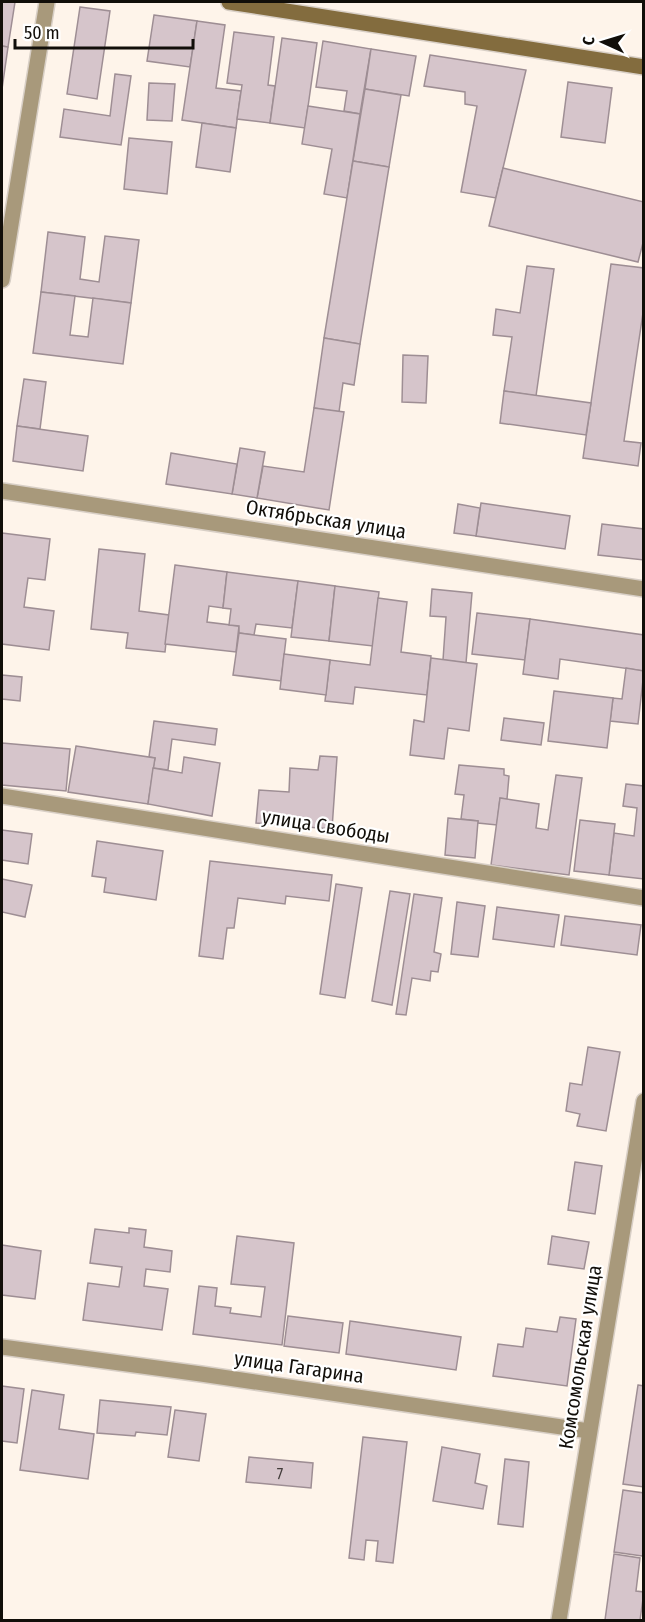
<svg xmlns="http://www.w3.org/2000/svg" width="645" height="1622" font-family="'Fira Sans Condensed',sans-serif">
  <style>
    .building { fill: #d6c5cb; stroke: #9e8e94; stroke-width: 1.5 }
    .lines { fill: none; stroke-linecap: round; stroke-linejoin: round }
    .street-casing { stroke: #d8cfc6; stroke-width: 18 }
    .secondary-casing { stroke: #d8cfc6; stroke-width: 18 }
    .street { stroke: #a8997b; stroke-width: 15 }
    .secondary { stroke: #836c3e; stroke-width: 15 }
    .labels { text-anchor: middle; dominant-baseline: central; stroke-width: 4.5; stroke-linejoin: round; paint-order: stroke }
    .number-label { font-size: 16px; fill: #423c3a }
    .street-label { font-size: 20px; fill: #110e09; stroke: #fff }
  </style>
  <rect width="100%" height="100%" fill="#fef4ea"/>
  <!-- building -->
  <g class="building">
    <polygon points="2,2 15,2 8,47 2,46"/>
    <polygon points="80,7 110,11 97,99 67,94"/>
    <polygon points="154,15 197,21 190,67 147,61"/>
    <polygon points="197,21 225,25 216,88 241,91 236,128 182,120"/>
    <polygon points="234,32 274,37 268,85 275,86 270,123 237,119 242,85 227,83"/>
    <polygon points="282,38 317,43 305,128 270,123"/>
    <polygon points="323,41 371,49 360,114 344,111 347,91 316,87"/>
    <polygon points="2,46 8,47 2,89"/>
    <polygon points="371,49 416,56 409,96 365,89"/>
    <polygon points="430,55 526,70 496,198 461,192 477,106 465,104 465,92 424,86"/>
    <polygon points="115,74 131,76 121,145 60,137 64,109 110,116"/>
    <polygon points="568,82 612,88 605,143 561,137"/>
    <polygon points="149,83 175,84 172,121 147,120"/>
    <polygon points="365,89 401,95 389,167 353,161"/>
    <polygon points="308,106 360,114 347,198 324,194 332,149 302,144"/>
    <polygon points="202,123 236,128 230,172 196,167"/>
    <polygon points="129,138 172,142 167,194 124,189"/>
    <polygon points="353,161 389,167 360,344 324,338"/>
    <polygon points="503,168 644,202 644,239 638,262 489,226"/>
    <polygon points="48,232 85,237 80,279 99,282 105,236 139,240 131,303 41,292"/>
    <polygon points="611,264 644,268 644,306 624,441 641,443 638,466 583,458"/>
    <polygon points="527,266 554,269 536,396 504,391 512,337 493,335 496,309 520,313"/>
    <polygon points="41,292 75,296 70,335 88,337 93,298 131,303 123,364 33,353"/>
    <polygon points="324,338 360,344 354,385 343,383 339,412 314,408"/>
    <polygon points="403,355 428,356 426,403 402,402"/>
    <polygon points="24,379 46,382 40,429 17,426"/>
    <polygon points="504,391 591,403 586,435 500,423"/>
    <polygon points="314,408 344,412 329,510 257,498 263,466 304,472"/>
    <polygon points="17,426 88,436 83,471 13,461"/>
    <polygon points="240,448 265,452 257,498 232,494"/>
    <polygon points="171,453 237,464 232,494 166,484"/>
    <polygon points="481,503 570,516 565,549 476,536"/>
    <polygon points="458,504 480,508 476,536 454,533"/>
    <polygon points="602,524 644,529 644,560 598,555"/>
    <polygon points="2,533 50,539 45,580 28,578 24,607 54,611 49,650 2,644"/>
    <polygon points="99,549 145,554 139,611 169,615 165,652 126,648 128,633 91,629"/>
    <polygon points="175,565 227,572 223,608 209,606 207,622 239,626 236,652 165,644"/>
    <polygon points="227,572 298,581 292,628 256,624 254,635 239,633 239,626 229,625 231,609 223,608"/>
    <polygon points="298,581 335,586 329,641 291,637"/>
    <polygon points="335,586 379,592 373,646 329,641"/>
    <polygon points="432,589 472,593 466,663 443,660 446,617 430,616"/>
    <polygon points="378,598 407,602 401,652 431,656 427,695 355,687 353,704 325,701 330,660 370,665"/>
    <polygon points="477,613 530,619 525,660 472,654"/>
    <polygon points="530,619 644,635 644,671 560,659 558,679 523,674"/>
    <polygon points="239,633 286,639 281,681 233,675"/>
    <polygon points="284,654 330,660 326,695 280,689"/>
    <polygon points="431,658 477,664 469,731 448,728 444,759 410,755 414,720 424,722"/>
    <polygon points="626,668 644,671 638,724 610,721 613,698 622,699"/>
    <polygon points="2,675 22,677 20,701 2,699"/>
    <polygon points="554,691 613,698 607,748 548,741"/>
    <polygon points="504,718 544,723 541,745 501,740"/>
    <polygon points="154,721 217,729 215,745 172,739 168,770 153,768 155,758 149,757"/>
    <polygon points="2,743 70,749 66,791 2,785"/>
    <polygon points="76,746 155,758 148,804 68,792"/>
    <polygon points="320,756 337,757 332,829 256,823 259,790 289,792 290,768 318,770"/>
    <polygon points="184,757 220,763 212,816 148,804 153,768 182,773"/>
    <polygon points="459,765 504,769 504,775 509,776 507,799 500,798 497,825 478,823 478,821 461,819 464,795 455,794"/>
    <polygon points="556,775 582,778 569,875 491,865 500,798 539,804 536,828 548,830"/>
    <polygon points="626,784 644,786 644,879 609,875 614,833 634,836 637,808 623,806"/>
    <polygon points="448,818 478,821 475,858 445,855"/>
    <polygon points="580,820 615,824 609,875 574,871"/>
    <polygon points="2,830 32,834 28,864 2,860"/>
    <polygon points="97,841 163,851 156,900 104,892 106,878 92,876"/>
    <polygon points="210,861 332,875 329,901 286,896 285,904 238,898 234,928 227,928 223,959 199,956"/>
    <polygon points="2,879 32,885 25,917 2,912"/>
    <polygon points="336,884 362,888 345,998 320,994"/>
    <polygon points="390,891 410,894 392,1005 372,1001"/>
    <polygon points="414,894 442,898 434,952 441,954 438,972 431,971 430,981 412,978 406,1015 396,1014"/>
    <polygon points="457,902 485,906 478,957 451,954"/>
    <polygon points="497,907 559,915 554,947 493,939"/>
    <polygon points="565,916 641,925 637,955 561,945"/>
    <polygon points="588,1047 620,1052 606,1131 577,1126 580,1114 566,1111 570,1083 582,1085"/>
    <polygon points="575,1162 602,1166 595,1214 568,1210"/>
    <polygon points="129,1228 146,1230 144,1247 172,1251 170,1272 146,1269 144,1286 168,1289 162,1330 83,1320 88,1283 119,1287 122,1267 90,1263 95,1229 129,1233"/>
    <polygon points="237,1236 294,1243 282,1345 193,1334 199,1286 217,1288 215,1306 231,1308 230,1313 261,1317 265,1287 231,1284"/>
    <polygon points="552,1236 589,1242 584,1269 548,1264"/>
    <polygon points="2,1245 41,1251 35,1299 2,1295"/>
    <polygon points="288,1316 343,1323 339,1353 284,1346"/>
    <polygon points="560,1317 576,1319 567,1386 493,1376 498,1344 523,1347 526,1328 557,1332"/>
    <polygon points="350,1321 461,1337 456,1370 346,1354"/>
    <polygon points="638,1385 644,1386 644,1487 623,1484"/>
    <polygon points="2,1386 24,1389 17,1443 2,1441"/>
    <polygon points="32,1390 64,1395 59,1429 94,1434 88,1479 20,1470"/>
    <polygon points="100,1400 171,1407 167,1435 136,1432 135,1436 97,1433"/>
    <polygon points="175,1410 206,1414 199,1461 168,1457"/>
    <polygon points="363,1437 407,1442 393,1563 376,1561 378,1541 366,1540 364,1560 349,1558"/>
    <polygon points="442,1447 480,1454 475,1483 487,1486 483,1509 433,1501"/>
    <polygon points="249,1457 313,1463 311,1488 246,1482"/>
    <polygon points="505,1459 529,1462 523,1527 498,1524"/>
    <polygon points="623,1490 644,1493 644,1554 642,1556 614,1552"/>
    <polygon points="614,1554 640,1558 636,1591 644,1592 640,1620 605,1620"/>
  </g>
  <g class="lines">
    <defs>
      <g id="street">
        <polyline points="2,280 47,2"/>
        <polyline points="2,491 644,589"/>
        <polyline points="2,796 644,898"/>
        <polyline points="2,1347 201,1374 589,1431"/>
        <polyline points="559,1620 644,1101"/>
      </g>
      <polyline id="secondary" points="229,2 644,67"/>
    </defs>
    <!-- street casing -->
    <use href="#street" class="street-casing"/>
    <!-- secondary casing -->
    <use href="#secondary" class="secondary-casing"/>
    <!-- street -->
    <use href="#street" class="street"/>
    <!-- secondary -->
    <use href="#secondary" class="secondary"/>
  </g>
  <g class="labels">
    <!-- number labels -->
    <g class="number-label">
      <text x="280" y="1473">7</text>
    </g>
    <!-- street labels -->
    <g class="street-label">
      <text transform="translate(326 519) rotate(9)">Октябрьская улица</text>
      <text transform="translate(326 826) rotate(9)">улица Свободы</text>
      <text transform="translate(580 1357) rotate(-81)">Комсомольская улица</text>
      <text transform="translate(299 1367) rotate(8)">улица Гагарина</text>
    </g>
  </g>
  <!-- border -->
  <rect width="645" height="1622" fill="none" stroke="#110e09" stroke-width="6"/>
  <!-- north arrow -->
  <g transform="translate(603 42) rotate(274)" stroke="#ffffff" stroke-width="4.5" paint-order="stroke">
  <path d="M0-4.5L10 22L0 15L-10 22Z" fill="#110e09"/>
  <text y="-9" font-size="16" font-weight="bold" text-anchor="middle" fill="#110e09">С</text>
  </g>
  <!-- scale -->
  <path d="M15 39v9h178v-9" fill="none" stroke="#110e09" stroke-width="3"/>
  <text x="24" y="39" font-size="18" fill="#110e09" stroke="#ffffff" stroke-width="4.5" paint-order="stroke">50 m</text>
</svg>
